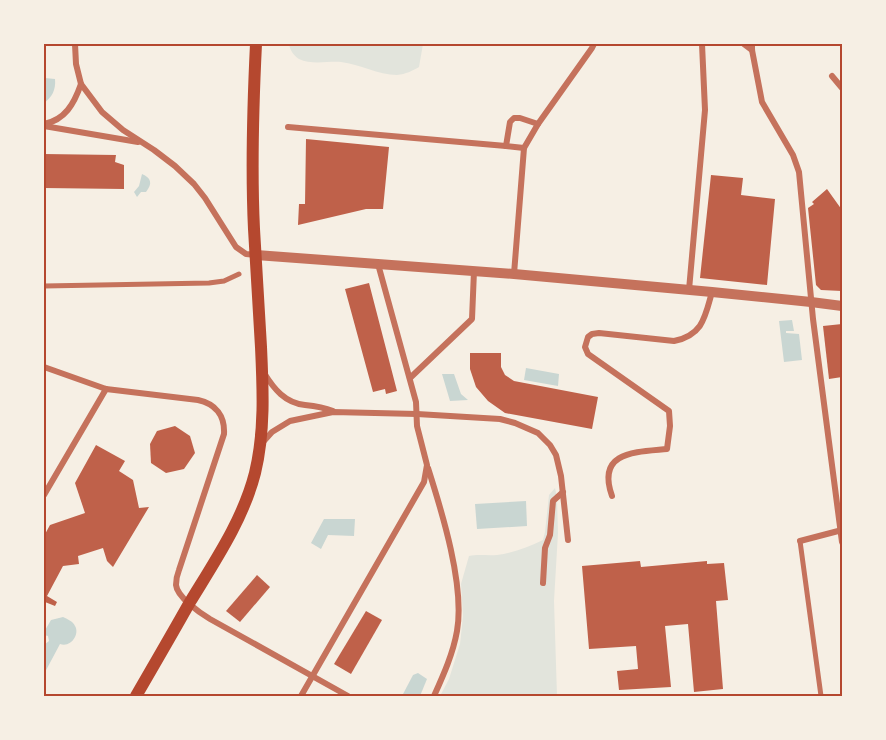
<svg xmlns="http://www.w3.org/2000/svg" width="886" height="740" font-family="'Nunito Sans',sans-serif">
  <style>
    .green { fill: #e2e4dc }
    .water { fill: #c9d6d2 }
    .building { fill: #bf614a }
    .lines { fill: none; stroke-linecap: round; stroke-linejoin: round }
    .pedestrian { stroke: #c5725c; stroke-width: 5 }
    .minor { stroke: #c5725c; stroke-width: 6 }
    .tertiary { stroke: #c5725c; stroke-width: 10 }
    .secondary { stroke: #b5482f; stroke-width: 12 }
    .neatline { fill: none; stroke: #b5482f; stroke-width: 2 }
  </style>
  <rect width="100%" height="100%" fill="#f6efe4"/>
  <!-- green -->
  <g class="green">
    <path d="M289 44H423L419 67C412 71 406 74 397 75 378 75 360 64 341 62 328 61 311 65 299 59 293 55 290 50 289 44Z"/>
    <path d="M555 488 557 498 558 533 554 601 557 696H440L449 679 460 644 463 616 461 584 469 556C479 554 487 556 497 555 514 553 528 547 543 540L545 532 549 495Z"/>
  </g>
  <!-- water -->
  <g class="water">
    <path d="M45 78 55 79C56 90 52 97 44 103V81Z"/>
    <path d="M142 174C151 178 153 183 146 192H141L137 197 134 192 139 186Z"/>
    <polygon points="792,320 794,331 786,331 786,333 799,334 802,360 784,362 779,321"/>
    <polygon points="526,368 559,374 558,386 524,380"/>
    <polygon points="442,374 454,374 461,394 468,400 450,401"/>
    <polygon points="526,501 527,526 477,529 475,504"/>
    <polygon points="324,519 355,519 354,536 328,535 321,549 311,543"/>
    <path d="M63 617C67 619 73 621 75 626 80 634 71 648 60 644L44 674V645L49 641 48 636 44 635V632L51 620Z"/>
    <polygon points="418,673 427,679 420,696 402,696 413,675"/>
  </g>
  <!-- building -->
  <g class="building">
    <polygon points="306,139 389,147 383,209 366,209 298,225 299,204 305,204"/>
    <polygon points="44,154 116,155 115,162 124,165 124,189 44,188"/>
    <polygon points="711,175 743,178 741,195 775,199 767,285 700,278"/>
    <polygon points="827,189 842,210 842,291 821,290 816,285 808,208 814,204 812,202"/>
    <polygon points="369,283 397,391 386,394 385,389 373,392 345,289"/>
    <polygon points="842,324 842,377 829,379 823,326"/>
    <polygon points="470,353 501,353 501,367 505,375 514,381 598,397 592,429 505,413 488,401 476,387 470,369"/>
    <polygon points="175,426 190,436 195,453 184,469 166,473 151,463 150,444 157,431"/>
    <polygon points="96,445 125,461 119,471 133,480 139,508 149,507 113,567 107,561 103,548 78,556 79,564 63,566 47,596 57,602 55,606 45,602 44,605 44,536 50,525 85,513 75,483"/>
    <polygon points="640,561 641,567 707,561 707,564 724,563 728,600 716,601 723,689 694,692 688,624 665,626 671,687 619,690 617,671 638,669 636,646 589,649 582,566"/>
    <polygon points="257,575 270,587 240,622 226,611"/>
    <polygon points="366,611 382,620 351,674 334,664"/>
  </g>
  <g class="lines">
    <!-- pedestrian -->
    <g class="pedestrian">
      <polyline points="44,286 209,283 224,281 239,274"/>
      <polyline points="800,541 821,696"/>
    </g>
    <!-- minor -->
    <g class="minor">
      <polyline points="75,44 76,64 81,84 102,112 123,130 154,150 175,166 194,184 205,198 236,247 246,254 256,255"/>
      <polyline points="744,44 752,50"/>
      <polyline points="752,44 752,50 762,102 793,155 799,172 813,319 842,542"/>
      <polyline points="832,76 842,88"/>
      <path d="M44 124C65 120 74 104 81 84"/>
      <polyline points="44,126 138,142"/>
      <polyline points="288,127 506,146"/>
      <polyline points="524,148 506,146 510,122 514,118 520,118 538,124"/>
      <polyline points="514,274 524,148 538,124 592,48 594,44"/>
      <polyline points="689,290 705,110 702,44"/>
      <path d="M44 367 106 389 198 400C216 404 225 416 224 434L179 570C177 575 176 580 176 585 177 597 200 613 210 619L348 696"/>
      <path d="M264 373C274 389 285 403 305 405 315 406 323 407 333 411"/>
      <polyline points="410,378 472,319 474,271"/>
      <polyline points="263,442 272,432 290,421 333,412 417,414 500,419 515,423 538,433 550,445 556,455 561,476 568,540"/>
      <path d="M428 468C442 512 465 586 457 631 453 654 443 676 434 696"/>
      <polyline points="44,495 106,389"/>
      <path d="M612 496C596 451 636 452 667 449L670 426 669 411 588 354 585 347 588 337 592 334 599 333 674 341C703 335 705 317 712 292"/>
      <polyline points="800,541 842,530"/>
      <polyline points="543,583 545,548 550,535 553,501 563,492"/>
      <polyline points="301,696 424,482 427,465 417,426 416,402 378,264"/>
    </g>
    <!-- tertiary -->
    <polyline class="tertiary" points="256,255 514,274 712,292 811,302 842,306"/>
    <!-- secondary -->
    <path class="secondary" d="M136 696C154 665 172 634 190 602 215 561 243 520 255 473 265 432 263 389 261 347 259 308 256 268 254 229 251 167 253 105 256 44"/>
  </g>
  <!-- border -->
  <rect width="886" height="740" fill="none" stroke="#f6efe4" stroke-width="90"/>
  <rect x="45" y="45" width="796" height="650" class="neatline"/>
</svg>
